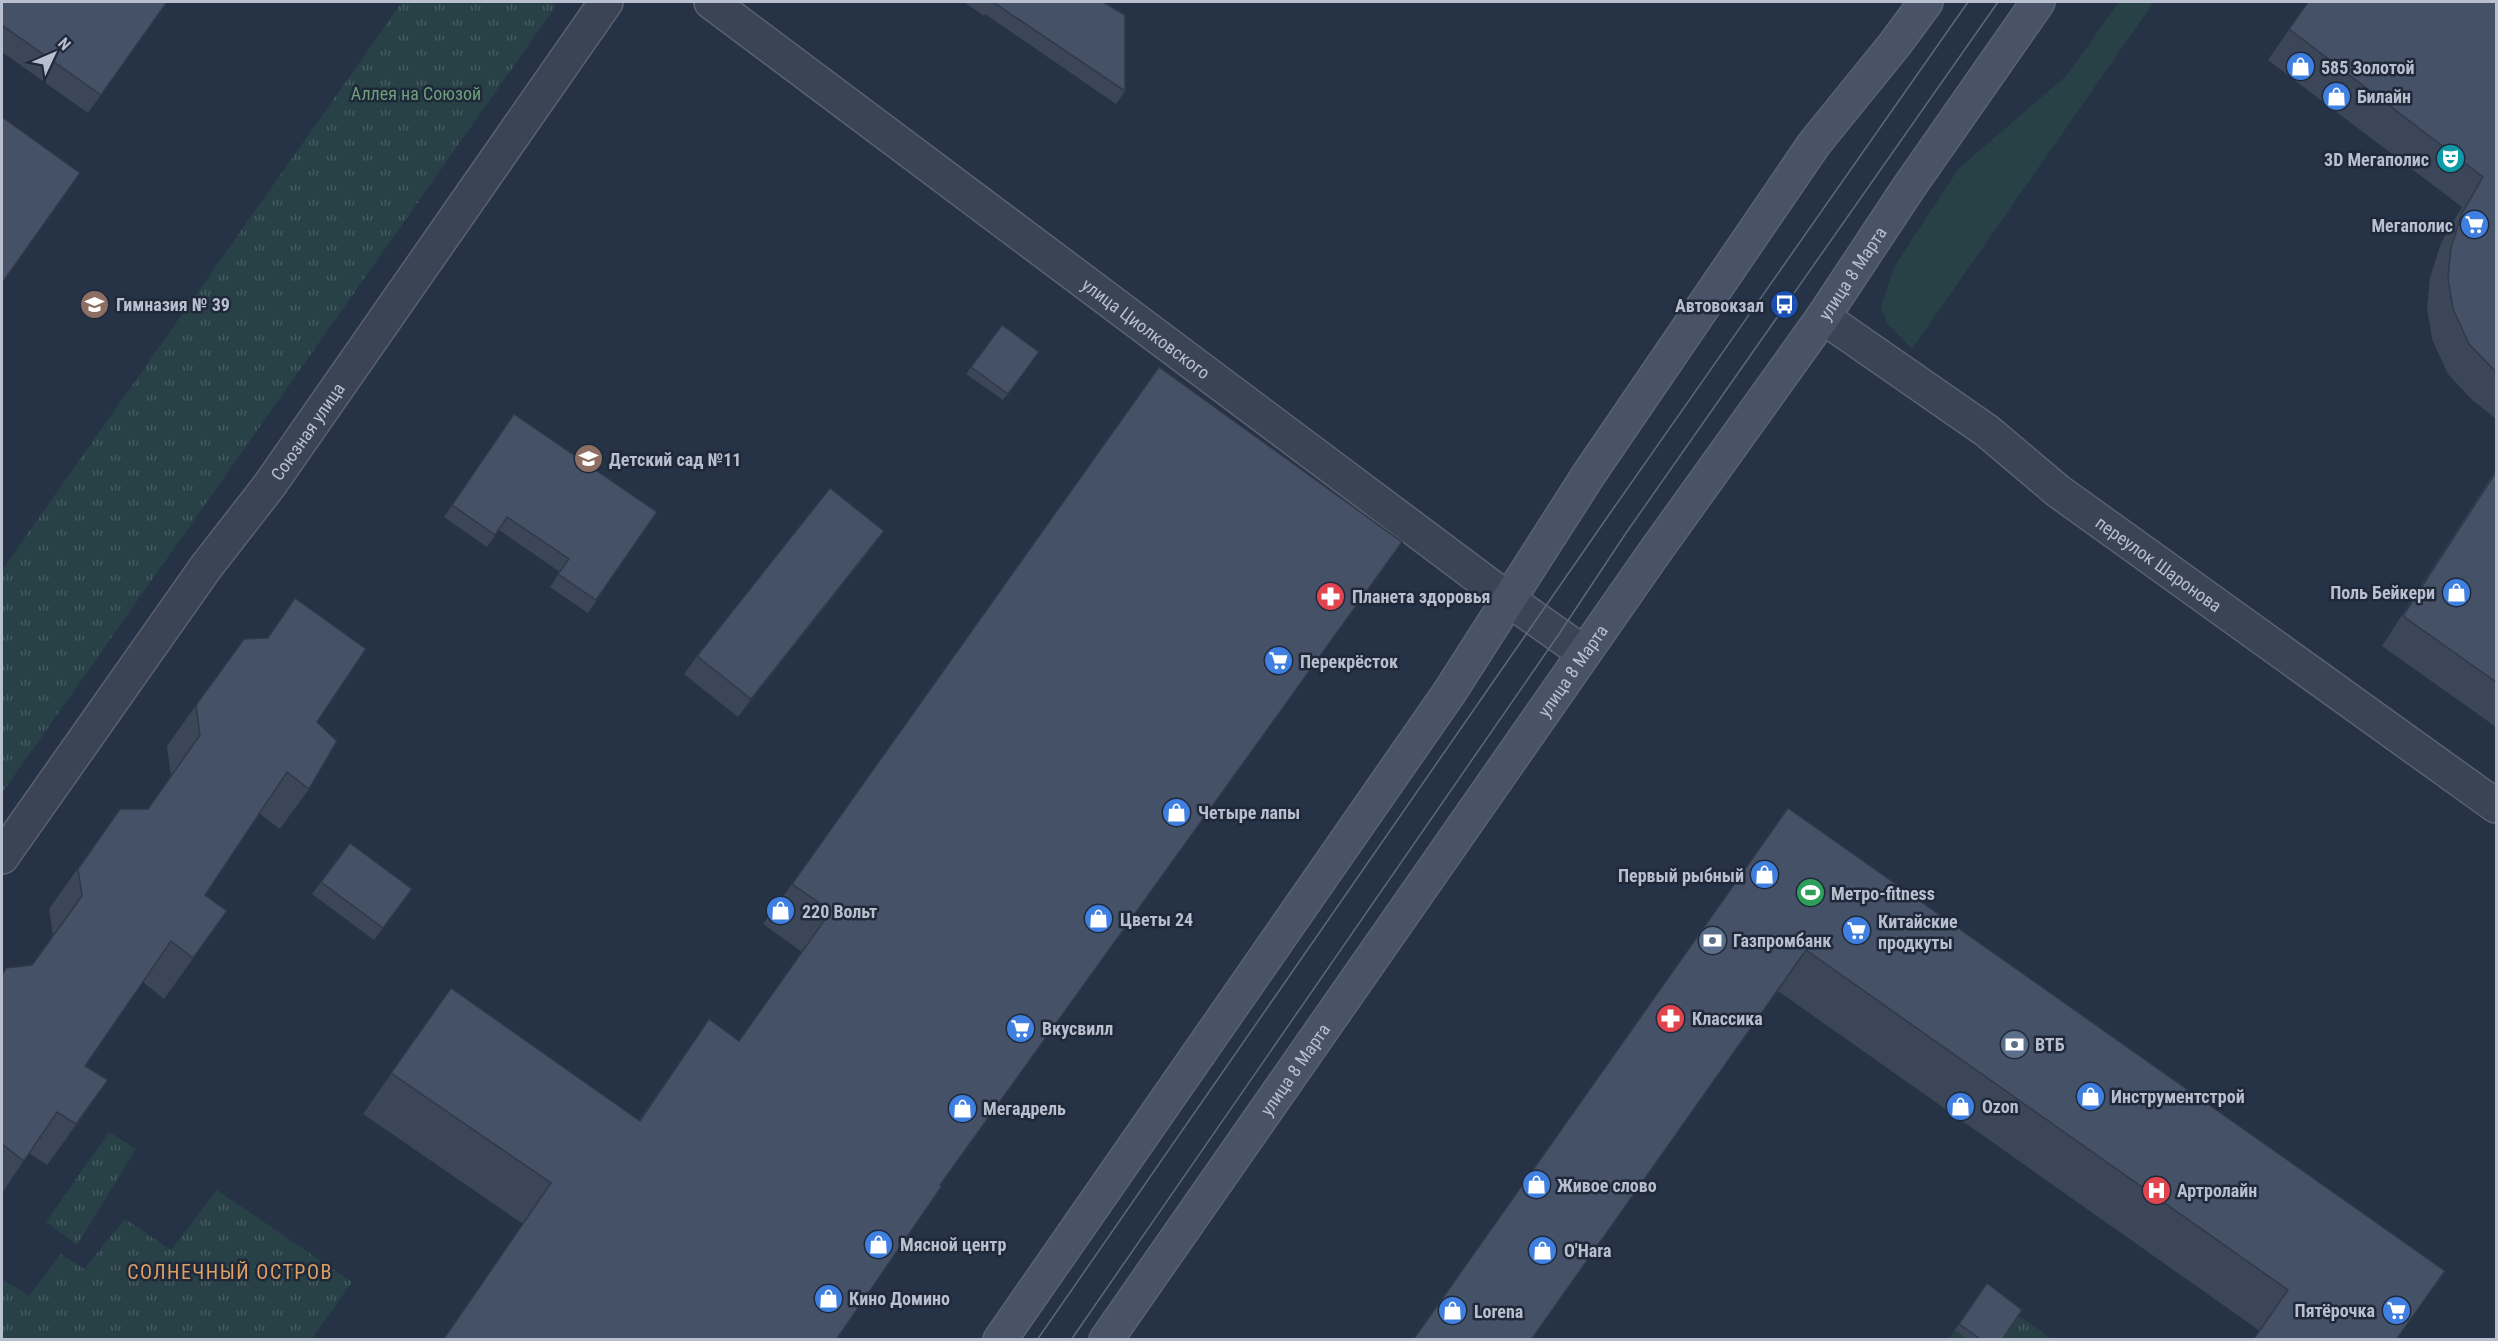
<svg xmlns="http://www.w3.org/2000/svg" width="2498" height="1341" font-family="'Roboto Condensed',sans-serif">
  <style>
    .grass { fill: #284146 }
    .park { fill: url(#park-tufts) }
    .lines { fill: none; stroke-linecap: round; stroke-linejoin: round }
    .minor-casing { stroke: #596272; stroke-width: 36 }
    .tertiary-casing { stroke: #596272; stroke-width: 36 }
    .secondary-casing { stroke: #596272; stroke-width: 36 }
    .minor { stroke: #3b4455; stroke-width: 33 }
    .tertiary { stroke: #3b4455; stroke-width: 33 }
    .secondary { stroke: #485368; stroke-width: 33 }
    .tram { stroke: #5c687c; stroke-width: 1.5 }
    .wall { fill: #3b4659 }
    .shaded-wall { fill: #303948 }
    .building { fill: #455167; stroke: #303948; stroke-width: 1.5 }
    .labels { text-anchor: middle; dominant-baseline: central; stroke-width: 5; stroke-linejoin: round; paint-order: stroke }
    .poi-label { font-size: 18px; font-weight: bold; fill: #b8bfce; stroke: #1f293a; text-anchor: start }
    .park-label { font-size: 18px; fill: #6ea07c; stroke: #1f293a }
    .street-label { font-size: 18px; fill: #b8bfce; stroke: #1f293a }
    .neighbourhood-label { font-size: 20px; letter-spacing: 1.5px; fill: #dd9f64; stroke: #1f293a }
  </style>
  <defs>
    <pattern id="park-tufts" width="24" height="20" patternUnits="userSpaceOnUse" patternTransform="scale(1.5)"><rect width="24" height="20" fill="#284146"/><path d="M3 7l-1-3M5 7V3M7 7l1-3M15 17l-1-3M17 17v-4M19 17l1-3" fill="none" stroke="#455b60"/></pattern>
  </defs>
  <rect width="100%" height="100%" fill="#263245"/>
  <!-- grass -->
  <polygon class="grass" points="2119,2 2154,2 1912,349 1887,323 1881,307 1894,267 1959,168 2066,76"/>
  <!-- park -->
  <g class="park">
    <polygon points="402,2 550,2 556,6 2,793 2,570"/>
    <polygon points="109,1132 136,1149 77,1245 46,1222"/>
    <polygon points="217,1190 352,1282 312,1339 2,1339 2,1279 29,1296 61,1254 84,1269 125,1219 171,1250"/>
    <polygon points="1982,1290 2052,1339 1948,1340"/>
  </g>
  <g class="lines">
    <defs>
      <g id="minor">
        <path id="s1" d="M1823 317 1987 431 2058 491 2496 806"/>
        <path id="s2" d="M2 857 206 567 269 486 606 2"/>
      </g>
      <g id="tertiary">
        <path id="s3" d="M711 2 1509 600 1584 653"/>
      </g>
      <g id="secondary">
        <polyline points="1000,1340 1449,693 1589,474 1814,144 1895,44 1926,2"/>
        <path id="s4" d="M1106 1340 1654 553 1823 317 1909 187 2038 2"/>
      </g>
    </defs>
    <!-- minor casing -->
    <use href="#minor" class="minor-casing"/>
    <!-- tertiary casing -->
    <use href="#tertiary" class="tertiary-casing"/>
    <!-- secondary casing -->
    <use href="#secondary" class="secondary-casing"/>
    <!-- minor -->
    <use href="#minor" class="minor"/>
    <!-- tertiary -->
    <use href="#tertiary" class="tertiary"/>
    <!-- secondary -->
    <use href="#secondary" class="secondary"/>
    <!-- tram -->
    <g class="tram">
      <polyline points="1037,1340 1606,519 1968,2"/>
      <polyline points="1071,1340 1559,634 1626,533 1998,2"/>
    </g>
  </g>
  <!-- wall -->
  <g class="wall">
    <polygon points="2,2 167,2 88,113 2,52"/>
    <polygon points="964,2 1103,2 1125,91 1116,104 985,14 984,16"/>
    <polygon points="2308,2 2496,2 2496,419 2471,399 2448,374 2432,339 2427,308 2430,278 2441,243 2462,207 2268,60"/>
    <polygon points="1002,325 1039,352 1003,400 966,374"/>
    <polygon points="514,414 657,512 588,613 550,587 560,572 499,530 487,547 444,517"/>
    <polygon points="2496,470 2496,727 2382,646"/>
    <polygon points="1402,542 940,1185 523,1224 363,1114 451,988 639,1120 709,1019 739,1041 802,952 763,924 792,884"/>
    <polygon points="871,549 738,717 684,674 697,656"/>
    <polygon points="295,598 317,722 309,789 280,829 259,813 205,895 198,952 164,999 143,982 85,1066 80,1121 47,1165 29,1153 2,1193 2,974 6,968 32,965 53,936 49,909 120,809 148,809 171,776 167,746 196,705 267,638"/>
    <polygon points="1788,808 2445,1271 2260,1331 1778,991"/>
    <polygon points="321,882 412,889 374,940 312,894"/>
    <polygon points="1987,1283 2002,1340 1968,1340 1955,1330"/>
  </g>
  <!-- shaded-wall -->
  <g class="shaded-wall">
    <polygon points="884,531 871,549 738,717 751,699"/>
    <polygon points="1402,542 1373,583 911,1226 940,1185"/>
    <polygon points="227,911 198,952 164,999 193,958"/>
    <polygon points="108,1080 80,1121 47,1165 76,1124"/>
  </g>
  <!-- building -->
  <g class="building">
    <polygon points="2,2 167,2 101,95 2,25"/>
    <polygon points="993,2 1103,2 1125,15 1125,91"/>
    <polygon points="2308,2 2496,2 2496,372 2469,344 2453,309 2448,278 2451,248 2462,213 2483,177 2289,29"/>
    <polygon points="2,117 80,173 2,283"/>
    <polygon points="1002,325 1039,352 1008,394 971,367"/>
    <polygon points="1159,367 1402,542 940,1185 942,1186 836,1340 443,1340 551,1183 391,1073 451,988 640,1121 709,1019 739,1041 831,911 792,884"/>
    <polygon points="514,414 657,512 596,600 558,574 569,559 507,517 495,535 452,505"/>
    <polygon points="2496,472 2496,682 2403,616"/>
    <polygon points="830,488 884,531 751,699 697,656"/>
    <polygon points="295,598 366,649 317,722 337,741 309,789 287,772 205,895 227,911 193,958 171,941 85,1066 108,1080 76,1124 57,1112 24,1161 2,1144 2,975 6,968 32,965 82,896 78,869 120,809 148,809 200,735 196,705 244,639 268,638"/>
    <polygon points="1788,808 2445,1271 2396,1340 2253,1340 2288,1290 1806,950 1531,1340 1413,1340"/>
    <polygon points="350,843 412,889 383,928 321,882"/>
    <polygon points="1987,1283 2022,1310 2002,1340 1982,1340 1959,1324"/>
  </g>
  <!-- icons -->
  <defs>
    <symbol id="shop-disc" viewBox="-11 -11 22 22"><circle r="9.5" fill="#3f7fe0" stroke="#1f293a"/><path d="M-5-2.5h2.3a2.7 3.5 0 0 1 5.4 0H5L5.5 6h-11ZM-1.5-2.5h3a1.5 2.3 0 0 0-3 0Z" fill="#fff"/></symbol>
    <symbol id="theatre-disc" viewBox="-11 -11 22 22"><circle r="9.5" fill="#0f9aa8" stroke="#1f293a"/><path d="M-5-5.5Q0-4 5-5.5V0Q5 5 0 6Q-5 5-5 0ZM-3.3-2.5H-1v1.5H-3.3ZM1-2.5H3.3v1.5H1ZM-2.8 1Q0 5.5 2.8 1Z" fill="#fff"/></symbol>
    <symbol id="supermarket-disc" viewBox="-11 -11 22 22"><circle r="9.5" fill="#3f7fe0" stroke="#1f293a"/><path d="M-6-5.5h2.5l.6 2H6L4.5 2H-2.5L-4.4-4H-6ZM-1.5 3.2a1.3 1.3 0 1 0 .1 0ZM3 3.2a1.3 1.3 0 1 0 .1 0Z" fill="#fff"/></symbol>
    <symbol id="school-disc" viewBox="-11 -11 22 22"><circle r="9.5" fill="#8d6e63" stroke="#1f293a"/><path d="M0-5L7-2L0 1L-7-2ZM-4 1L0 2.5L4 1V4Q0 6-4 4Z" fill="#fff"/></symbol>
    <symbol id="bus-disc" viewBox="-11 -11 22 22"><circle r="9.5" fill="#1a4fb4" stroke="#1f293a"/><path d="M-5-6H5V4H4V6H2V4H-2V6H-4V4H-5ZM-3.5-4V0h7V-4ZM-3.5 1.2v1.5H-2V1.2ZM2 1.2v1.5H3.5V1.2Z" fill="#fff"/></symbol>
    <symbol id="pharmacy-disc" viewBox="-11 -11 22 22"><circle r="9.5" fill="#e0444e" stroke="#1f293a"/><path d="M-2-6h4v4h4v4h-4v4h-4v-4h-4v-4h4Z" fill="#fff"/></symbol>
    <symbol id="stadium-disc" viewBox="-11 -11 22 22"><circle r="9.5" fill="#2e9e5b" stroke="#1f293a"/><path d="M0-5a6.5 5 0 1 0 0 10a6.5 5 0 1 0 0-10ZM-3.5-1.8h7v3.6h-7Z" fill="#fff"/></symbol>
    <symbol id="bank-disc" viewBox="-11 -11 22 22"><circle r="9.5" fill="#5c6f8a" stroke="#1f293a"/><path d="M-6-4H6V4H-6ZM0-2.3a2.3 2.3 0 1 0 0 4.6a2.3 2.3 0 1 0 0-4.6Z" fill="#fff"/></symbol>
    <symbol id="hospital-disc" viewBox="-11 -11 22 22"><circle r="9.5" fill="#e0444e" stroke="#1f293a"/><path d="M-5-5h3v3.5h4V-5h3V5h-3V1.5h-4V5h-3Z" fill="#fff"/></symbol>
  </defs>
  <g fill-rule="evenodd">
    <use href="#shop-disc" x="2284" y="50" width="33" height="33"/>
    <use href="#shop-disc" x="2320" y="80" width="33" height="33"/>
    <use href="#theatre-disc" x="2434" y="142" width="33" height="33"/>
    <use href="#supermarket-disc" x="2458" y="208" width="33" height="33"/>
    <use href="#school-disc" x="78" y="288" width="33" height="33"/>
    <use href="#bus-disc" x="1768" y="288" width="33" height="33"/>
    <use href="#school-disc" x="572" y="442" width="33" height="33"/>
    <use href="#shop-disc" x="2440" y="576" width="33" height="33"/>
    <use href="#pharmacy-disc" x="1314" y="580" width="33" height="33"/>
    <use href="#supermarket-disc" x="1262" y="644" width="33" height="33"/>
    <use href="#shop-disc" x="1160" y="796" width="33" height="33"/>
    <use href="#shop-disc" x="1748" y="858" width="33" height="33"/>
    <use href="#stadium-disc" x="1794" y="876" width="33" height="33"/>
    <use href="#shop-disc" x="764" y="894" width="33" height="33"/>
    <use href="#shop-disc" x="1082" y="902" width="33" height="33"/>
    <use href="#supermarket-disc" x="1840" y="914" width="33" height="33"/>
    <use href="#bank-disc" x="1696" y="924" width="33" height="33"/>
    <use href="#pharmacy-disc" x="1654" y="1002" width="33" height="33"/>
    <use href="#supermarket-disc" x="1004" y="1012" width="33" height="33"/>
    <use href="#bank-disc" x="1998" y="1028" width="33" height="33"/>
    <use href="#shop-disc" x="2074" y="1080" width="33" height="33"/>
    <use href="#shop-disc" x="1944" y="1090" width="33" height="33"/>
    <use href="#shop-disc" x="946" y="1092" width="33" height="33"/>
    <use href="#shop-disc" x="1520" y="1168" width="33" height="33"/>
    <use href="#hospital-disc" x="2140" y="1174" width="33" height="33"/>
    <use href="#shop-disc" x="862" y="1228" width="33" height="33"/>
    <use href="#shop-disc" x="1526" y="1234" width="33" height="33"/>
    <use href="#shop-disc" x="812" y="1282" width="33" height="33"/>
    <use href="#supermarket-disc" x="2380" y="1294" width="33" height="33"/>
    <use href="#shop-disc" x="1436" y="1294" width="33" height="33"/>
  </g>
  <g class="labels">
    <!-- poi labels -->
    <g class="poi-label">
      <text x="2321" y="67">585 Золотой</text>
      <text x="2357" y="96">Билайн</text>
      <text x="2429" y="159" text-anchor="end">3D Мегаполис</text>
      <text x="2453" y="225" text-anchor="end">Мегаполис</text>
      <text x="116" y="304">Гимназия № 39</text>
      <text x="1764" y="305" text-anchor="end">Автовокзал</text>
      <text x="609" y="459">Детский сад №11</text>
      <text x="2435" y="592" text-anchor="end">Поль Бейкери</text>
      <text x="1352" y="596">Планета здоровья</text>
      <text x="1300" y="661">Перекрёсток</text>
      <text x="1198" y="812">Четыре лапы</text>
      <text x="1744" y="875" text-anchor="end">Первый рыбный</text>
      <text x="1831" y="893">Метро-fitness</text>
      <text x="802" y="911">220 Вольт</text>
      <text x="1120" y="919">Цветы 24</text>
      <text x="1878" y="921">Китайские<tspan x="1878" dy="21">продкуты</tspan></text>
      <text x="1733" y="940">Газпромбанк</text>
      <text x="1692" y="1018">Классика</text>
      <text x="1042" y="1028">Вкусвилл</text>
      <text x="2035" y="1044">ВТБ</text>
      <text x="2111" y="1096">Инструментстрой</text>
      <text x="1982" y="1106">Ozon</text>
      <text x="983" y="1108">Мегадрель</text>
      <text x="1557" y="1185">Живое слово</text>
      <text x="2177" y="1190">Артролайн</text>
      <text x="900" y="1244">Мясной центр</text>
      <text x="1564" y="1250">O'Hara</text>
      <text x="849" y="1298">Кино Домино</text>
      <text x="2375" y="1310" text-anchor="end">Пятёрочка</text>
      <text x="1474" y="1311">Lorena</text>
    </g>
    <!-- park labels -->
    <g class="park-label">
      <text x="416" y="93">Аллея на Союзой</text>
    </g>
    <!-- street labels -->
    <g class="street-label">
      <text stroke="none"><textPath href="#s4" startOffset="1302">улица 8 Марта</textPath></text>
      <text stroke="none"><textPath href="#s3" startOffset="544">улица Циолковского</textPath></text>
      <text stroke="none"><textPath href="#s2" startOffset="524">Союзная улица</textPath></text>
      <text stroke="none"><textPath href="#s1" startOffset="417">переулок Шаронова</textPath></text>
      <text stroke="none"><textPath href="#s4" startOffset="816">улица 8 Марта</textPath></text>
      <text stroke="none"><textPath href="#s4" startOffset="330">улица 8 Марта</textPath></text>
    </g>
    <!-- neighbourhood labels -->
    <g class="neighbourhood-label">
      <text x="230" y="1272">СОЛНЕЧНЫЙ ОСТРОВ</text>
    </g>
  </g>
  <!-- border -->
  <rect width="2498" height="1341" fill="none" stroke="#b8bfce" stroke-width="6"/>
  <!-- north arrow -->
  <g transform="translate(54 54) rotate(46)" stroke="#1f293a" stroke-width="4.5" paint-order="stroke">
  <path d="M0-4.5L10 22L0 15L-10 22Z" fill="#b8bfce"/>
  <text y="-9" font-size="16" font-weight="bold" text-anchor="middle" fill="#b8bfce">N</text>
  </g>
</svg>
